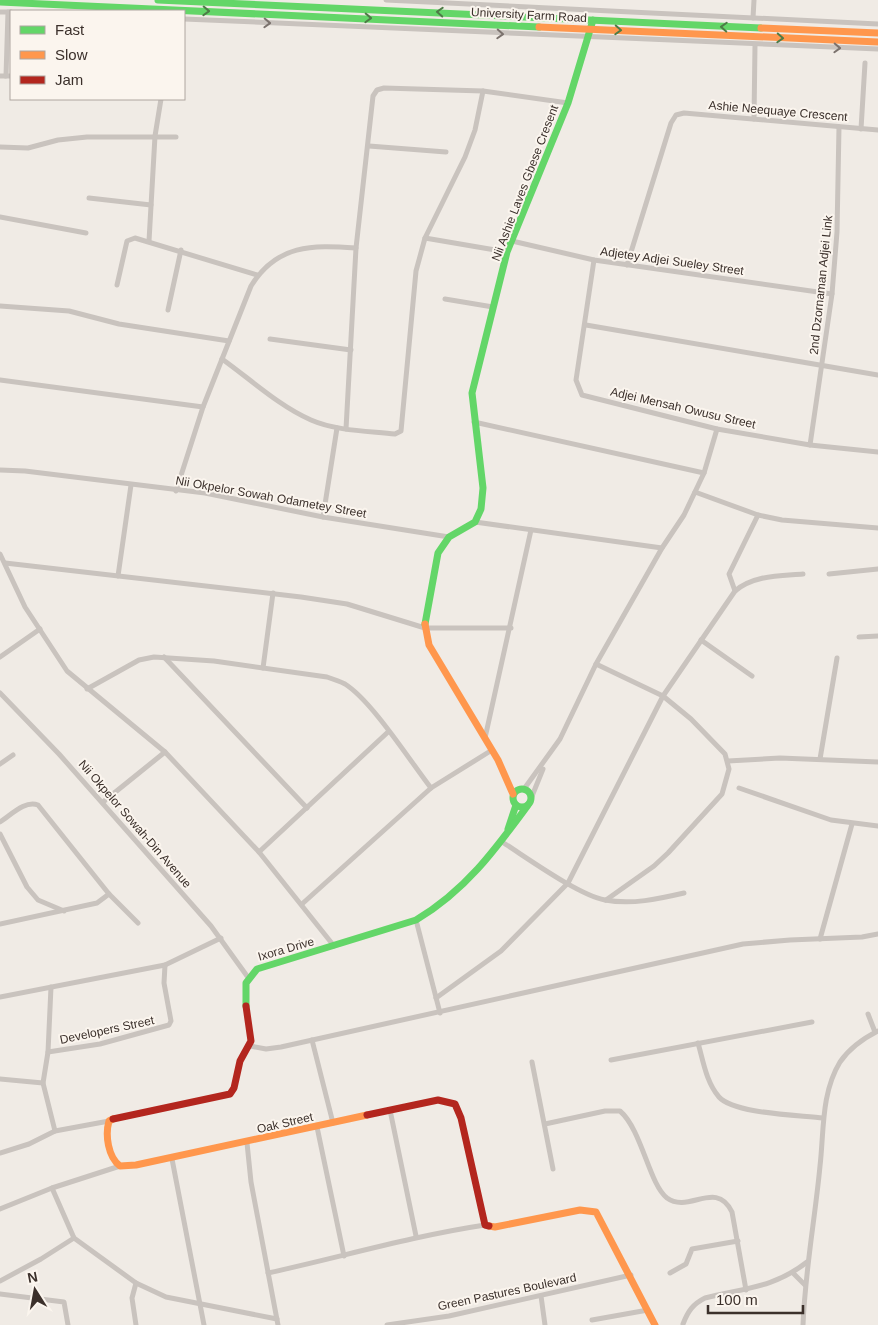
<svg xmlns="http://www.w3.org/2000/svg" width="878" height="1325" font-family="Arial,sans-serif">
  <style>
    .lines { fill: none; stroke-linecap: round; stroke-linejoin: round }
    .street { stroke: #c9c3be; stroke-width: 5 }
    .fast { stroke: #63d668; stroke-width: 7 }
    .slow { stroke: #ff974d; stroke-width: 7 }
    .jam { stroke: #b3261e; stroke-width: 7 }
    .oneway { stroke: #4d7b46 }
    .oneway2 { stroke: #7b726d }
    .labels { text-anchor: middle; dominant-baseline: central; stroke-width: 4; stroke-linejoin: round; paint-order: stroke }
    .street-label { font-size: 12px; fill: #3b302b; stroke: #fbf5ee }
  </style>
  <rect width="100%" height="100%" fill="#f0ebe5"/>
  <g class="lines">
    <!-- street -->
    <g class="street">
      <polyline points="386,0 878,24"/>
      <polyline points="0,12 11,12"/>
      <polyline points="753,18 754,0"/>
      <polyline points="184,19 878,49"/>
      <polyline points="0,76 11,76"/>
      <polyline points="6,76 8,12"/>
      <polyline points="754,119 755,45"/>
      <polyline points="861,129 865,63"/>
      <polyline points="369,146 446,152"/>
      <polyline points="0,147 28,148 58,140 87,137 176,137"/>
      <polyline points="89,198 151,205"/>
      <polyline points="0,217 86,233"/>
      <polyline points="425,238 507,252"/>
      <polyline points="149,241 155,136 161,99"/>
      <polyline points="512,241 594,260 832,294"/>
      <polyline points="594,260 576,380 582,395 717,429 810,445 878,452"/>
      <polyline points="627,265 671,123 676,115 684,113 878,130"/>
      <polyline points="117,285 127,241 135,238 257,275"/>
      <polyline points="445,299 493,307"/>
      <polyline points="0,306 69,311 119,324 229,341"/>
      <polyline points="168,310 181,250"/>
      <polyline points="586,325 878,375"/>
      <polyline points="270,339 351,350"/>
      <path d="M222 359C250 379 279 406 311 420 336 431 368 431 395 434L401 431 416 271 425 238 465 157 475 130 483 91"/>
      <polyline points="0,380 203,407"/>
      <polyline points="474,422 704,473"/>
      <polyline points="346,429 356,248 373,96 377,90 384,88 483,91 568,103"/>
      <polyline points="810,445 832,294 837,232 839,127"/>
      <polyline points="0,470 25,471 205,493 323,517 449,537"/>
      <path d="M176 491 203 407 251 286C277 244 312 245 356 248"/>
      <polyline points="695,492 758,515 782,520 878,528"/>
      <polyline points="323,517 337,428"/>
      <polyline points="475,522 662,548"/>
      <polyline points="0,554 25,607 67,671 165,752 259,852 334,946"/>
      <polyline points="5,563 301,597 347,604 425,628 511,628"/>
      <polyline points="829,574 878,569"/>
      <polyline points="118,576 131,485"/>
      <polyline points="735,591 729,574 758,515"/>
      <polyline points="859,637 878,636"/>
      <polyline points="701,640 752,676"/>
      <polyline points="0,657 40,629"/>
      <polyline points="164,657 307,808"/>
      <polyline points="596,664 663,696 691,719 725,754 729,769 722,794 668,853 654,866 606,900"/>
      <polyline points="263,668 273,593"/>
      <path d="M87 689 139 660 154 657 214 661 327 677C333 679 339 681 345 684 372 701 410 761 431 788"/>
      <polyline points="0,693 59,754 211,926 247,976"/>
      <polyline points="485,738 531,530"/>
      <polyline points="820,759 837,658"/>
      <polyline points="728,761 780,758 878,762"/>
      <polyline points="0,764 13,755"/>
      <polyline points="739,788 831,820 878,826"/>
      <polyline points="524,789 560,739 596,664 662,548 684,515 704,473 717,429"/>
      <polyline points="530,801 543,769"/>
      <polyline points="103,802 165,752"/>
      <path d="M0 822C11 815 25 800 38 805L109 894 138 923"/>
      <polyline points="0,834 27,887 38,900 64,911"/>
      <path d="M502 842C526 857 578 895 605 900 632 905 658 899 684 893"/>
      <polyline points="259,852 388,732"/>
      <polyline points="302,904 431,788 492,750"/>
      <polyline points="416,920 440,1013"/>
      <polyline points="0,924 97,903 109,894"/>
      <polyline points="820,939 852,824"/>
      <polyline points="51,987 48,1052 43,1083 55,1131"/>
      <polyline points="0,997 165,965 221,938"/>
      <path d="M436 998 501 951 568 883 663 696 735 591C754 575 780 576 803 574"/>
      <polyline points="868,1014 875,1032"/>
      <polyline points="312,1040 333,1123"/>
      <path d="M698 1043C703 1060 706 1082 719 1097 734 1114 800 1115 823 1118"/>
      <polyline points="250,1046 266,1049 281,1047 743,944 790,940 862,937 878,934"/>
      <polyline points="48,1052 100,1044 169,1025 171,1021 164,983 165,965"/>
      <polyline points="611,1060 812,1022"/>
      <polyline points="532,1062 553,1169"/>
      <polyline points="0,1079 43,1083"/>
      <polyline points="390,1110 416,1236"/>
      <path d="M545 1124 605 1111H620C642 1130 649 1184 667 1198 689 1214 716 1179 732 1212L746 1290"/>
      <polyline points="317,1127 344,1256"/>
      <polyline points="247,1143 251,1182 278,1325"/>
      <polyline points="0,1153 29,1144 55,1131 109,1121"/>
      <polyline points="172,1159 204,1325"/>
      <polyline points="52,1188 74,1238 136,1283 166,1297 277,1319"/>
      <polyline points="0,1209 52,1188 120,1166"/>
      <path d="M268 1273C341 1257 412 1236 485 1225"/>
      <polyline points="670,1273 686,1264 692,1249 738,1241"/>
      <polyline points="793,1273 805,1285"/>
      <polyline points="0,1281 41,1259 74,1238"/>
      <polyline points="136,1283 132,1298 136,1325"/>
      <polyline points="0,1294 64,1302 68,1325"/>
      <polyline points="541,1296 545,1325"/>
      <polyline points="592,1320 648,1310"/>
      <path d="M683 1324C688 1311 693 1304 705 1298 744 1288 774 1288 807 1262"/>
      <polyline points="387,1325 449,1316 631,1275"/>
      <path d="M803 1325C805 1271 815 1219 820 1166 824 1132 821 1093 840 1062 849 1049 864 1038 878 1031"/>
    </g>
    <!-- fast -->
    <g class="fast">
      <polyline points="158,0 761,28"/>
      <polyline points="0,2 539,27"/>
      <polyline points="425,624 438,553 449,537 475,522 481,509 483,488 472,393 507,252 568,103 593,20"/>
      <circle cx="522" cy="798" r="9"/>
      <polyline points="508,829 516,805"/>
      <path d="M246 1006V983L257 969 416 920C465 891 495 850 528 805"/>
    </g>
    <!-- slow -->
    <g class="slow">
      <polyline points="539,27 878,42"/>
      <polyline points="761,28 878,33"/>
      <polyline points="425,624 429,645 498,760 513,794"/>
      <path d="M113 1119 109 1121C105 1135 108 1157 120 1166L136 1165 367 1115"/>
      <polyline points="489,1226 495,1227 580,1210 596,1212 655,1325"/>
    </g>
    <!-- jam -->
    <g class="jam">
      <polyline points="367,1115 438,1100 455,1104 461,1118 485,1225 489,1226"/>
      <polyline points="113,1119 230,1094 234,1088 240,1061 251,1041 246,1006"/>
    </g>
  </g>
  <!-- one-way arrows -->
  <defs><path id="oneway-chevron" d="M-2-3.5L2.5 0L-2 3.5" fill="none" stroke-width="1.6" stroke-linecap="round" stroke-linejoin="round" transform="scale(1.25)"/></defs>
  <g class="oneway">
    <use href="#oneway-chevron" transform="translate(206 11) rotate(2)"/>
    <use href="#oneway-chevron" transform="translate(440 12) rotate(-177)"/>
    <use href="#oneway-chevron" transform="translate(368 18) rotate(2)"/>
    <use href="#oneway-chevron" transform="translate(724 27) rotate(-177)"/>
    <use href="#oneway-chevron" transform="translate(618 30) rotate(3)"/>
    <use href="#oneway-chevron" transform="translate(780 38) rotate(3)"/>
  </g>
  <g class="oneway2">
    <use href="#oneway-chevron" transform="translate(267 23) rotate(2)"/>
    <use href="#oneway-chevron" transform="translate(500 34) rotate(3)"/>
    <use href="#oneway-chevron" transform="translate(837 48) rotate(2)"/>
  </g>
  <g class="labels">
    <!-- street labels -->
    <g class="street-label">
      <text transform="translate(529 15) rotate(3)">University Farm Road</text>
      <text transform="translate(778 111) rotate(5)">Ashie Neequaye Crescent</text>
      <text transform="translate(525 183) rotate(-69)">Nii Ashie Laves Gbese Cresent</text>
      <text transform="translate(672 261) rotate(8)">Adjetey Adjei Sueley Street</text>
      <text transform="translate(821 285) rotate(-84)">2nd Dzornaman Adjei Link</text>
      <text transform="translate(683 408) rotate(13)">Adjei Mensah Owusu Street</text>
      <text transform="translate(271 497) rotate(10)">Nii Okpelor Sowah Odametey Street</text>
      <text transform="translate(135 824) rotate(49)">Nii Okpelor Sowah-Din Avenue</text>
      <text transform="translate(286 949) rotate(-16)">Ixora Drive</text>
      <text transform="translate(107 1030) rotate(-12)">Developers Street</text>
      <text transform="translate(285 1123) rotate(-13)">Oak Street</text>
      <text transform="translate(507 1292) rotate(-12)">Green Pastures Boulevard</text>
    </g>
  </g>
  <!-- legend -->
  <rect x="10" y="10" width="175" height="90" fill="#fbf5ee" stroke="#aea6a0"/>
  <rect x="20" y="26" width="25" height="8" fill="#63d668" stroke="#aea6a0"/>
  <text x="55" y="35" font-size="15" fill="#3b302b">Fast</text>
  <rect x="20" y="51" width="25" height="8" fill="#ff974d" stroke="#aea6a0"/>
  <text x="55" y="60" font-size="15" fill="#3b302b">Slow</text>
  <rect x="20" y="76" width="25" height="8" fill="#b3261e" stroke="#aea6a0"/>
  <text x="55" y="85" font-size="15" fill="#3b302b">Jam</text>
  <!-- north arrow -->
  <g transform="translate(35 1290) rotate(349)" stroke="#fbf5ee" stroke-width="4" paint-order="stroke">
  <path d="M0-4L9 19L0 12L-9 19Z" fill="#3b302b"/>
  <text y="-8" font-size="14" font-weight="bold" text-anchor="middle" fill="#3b302b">N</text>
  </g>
  <!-- scale -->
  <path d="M708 1305v8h95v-8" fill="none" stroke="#3b302b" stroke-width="2.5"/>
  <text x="716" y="1305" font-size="15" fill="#3b302b" stroke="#fbf5ee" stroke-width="4" paint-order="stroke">100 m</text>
</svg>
